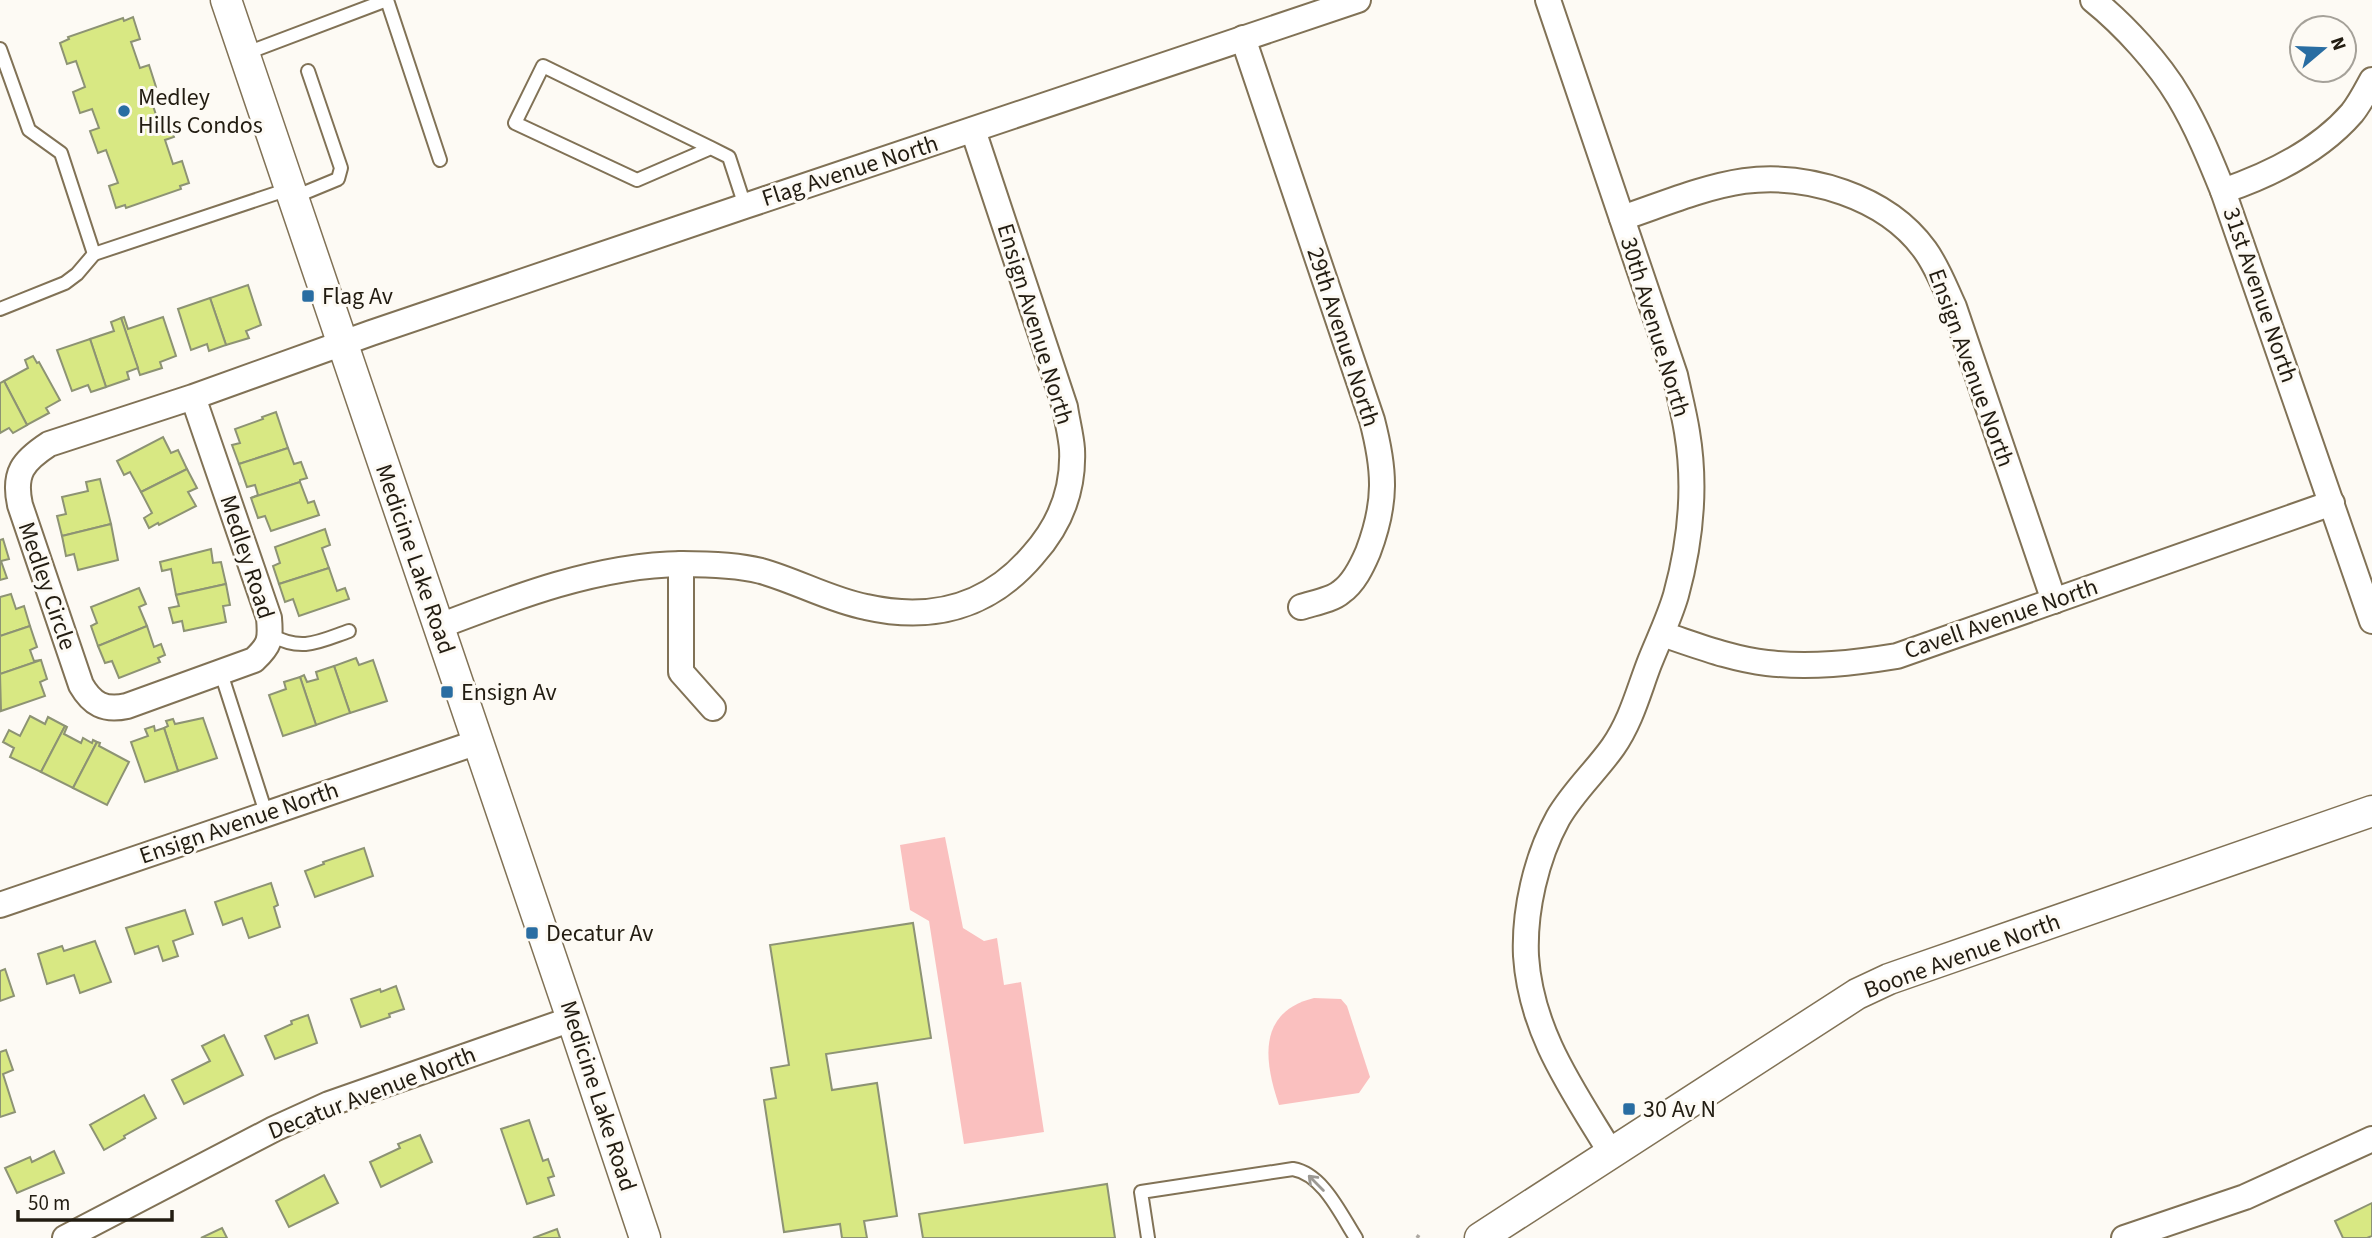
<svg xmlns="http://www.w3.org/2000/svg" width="2372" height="1238" font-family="'Source Sans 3',sans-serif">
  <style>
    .green { fill: #fac0bf }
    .building { fill: #d8e883; stroke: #8d9374; stroke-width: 2 }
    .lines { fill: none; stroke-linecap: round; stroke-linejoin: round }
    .service-casing { stroke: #817256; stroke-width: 16 }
    .minor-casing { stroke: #817256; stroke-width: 28 }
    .tertiary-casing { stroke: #817256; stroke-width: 33 }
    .path { stroke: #ada8a1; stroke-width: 3.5; stroke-dasharray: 3.5 3.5; stroke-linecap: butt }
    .service { stroke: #fff; stroke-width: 12 }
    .minor { stroke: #fff; stroke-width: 24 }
    .tertiary { stroke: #fff; stroke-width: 30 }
    .oneway { stroke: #9c9994 }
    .poi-dot { fill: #296da2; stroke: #fdfaf4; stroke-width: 2.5 }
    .labels { text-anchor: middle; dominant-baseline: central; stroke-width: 6; stroke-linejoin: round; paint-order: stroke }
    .poi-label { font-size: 24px; fill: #221c11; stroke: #fdfaf4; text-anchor: start }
    .street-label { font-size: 24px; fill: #221c11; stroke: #fdfaf4 }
  </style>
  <rect width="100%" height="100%" fill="#fdfaf4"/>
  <!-- green -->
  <g class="green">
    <polygon points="945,837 963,928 984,941 997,938 1004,985 1021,982 1044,1132 964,1144 929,921 910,910 900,845"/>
    <path d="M1314 998 1341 999 1347 1006 1370 1077 1359 1093 1279 1105C1264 1061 1257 1012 1314 998Z"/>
  </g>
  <!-- building -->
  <g class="building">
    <polygon points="133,17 140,39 131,42 140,68 149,65 156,87 148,90 157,118 166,115 174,137 165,140 173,164 182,161 189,183 180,186 181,189 126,208 125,205 116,208 109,186 118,183 106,150 98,153 90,131 99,128 92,109 80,113 73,92 85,87 76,61 67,64 60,43 69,39 68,37 123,18 124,21"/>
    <polygon points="248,285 261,325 246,331 249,338 226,345 210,298"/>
    <polygon points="210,298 226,345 209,351 207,344 191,350 178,309"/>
    <polygon points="124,317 128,329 163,317 176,356 160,362 162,368 140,375 121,318"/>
    <polygon points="121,318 138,368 127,372 129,379 106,387 90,339 114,331 111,322"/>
    <polygon points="90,339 106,387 91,392 88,385 72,391 57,350"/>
    <polygon points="33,356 37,363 39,362 60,400 46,408 49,413 27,425 4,381 28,368 25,360"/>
    <polygon points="4,381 27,425 13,433 9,428 0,433 0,383"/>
    <polygon points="276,412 288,448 239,464 232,445 240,443 235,429 263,419 262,417"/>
    <polygon points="163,437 171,453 178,450 187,469 141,492 130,472 124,475 117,461"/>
    <polygon points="288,448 294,464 301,462 307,478 300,480 300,482 251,498 258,495 255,485 247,487 239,464"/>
    <polygon points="187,469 197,488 188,492 196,506 159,525 158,523 149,528 144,518 152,513 141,492"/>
    <polygon points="100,479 111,524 62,536 57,516 66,514 62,497 88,491 86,482"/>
    <polygon points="300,482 308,503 314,501 319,515 271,531 265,516 258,518 251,498"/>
    <polygon points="111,524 118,560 78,570 74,554 66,556 62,536"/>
    <polygon points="325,529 330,545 322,548 329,568 279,584 273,566 280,563 275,547"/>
    <polygon points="3,539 9,559 1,561 7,578 0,580 0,540"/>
    <polygon points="211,549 213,563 221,562 226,584 176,595 171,569 162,571 160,562"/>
    <polygon points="329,568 337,591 345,588 349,599 299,616 293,599 285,602 279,584"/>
    <polygon points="226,584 230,605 223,606 226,622 184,631 182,621 173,623 169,608 179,606 176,595"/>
    <polygon points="139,588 146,604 139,607 147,626 98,646 91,626 97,623 91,607"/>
    <polygon points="11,594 16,609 24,606 30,626 0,636 0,597"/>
    <polygon points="30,626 37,647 30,650 34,661 41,660 0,674 0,636"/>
    <polygon points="147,626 154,647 161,644 165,655 158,658 160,662 119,678 112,661 105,663 98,646"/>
    <polygon points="356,658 359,665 373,660 387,701 350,713 334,666"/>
    <polygon points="41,660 47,679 40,682 45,696 1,711 0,674"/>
    <polygon points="334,666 350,713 316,725 300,677 304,675 307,682 318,679 316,672"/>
    <polygon points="300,677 316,725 283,736 269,695 286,689 284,682"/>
    <polygon points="30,716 45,724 48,717 65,726 41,772 10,757 14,748 3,742 9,730 20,736"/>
    <polygon points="203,718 217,758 178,771 164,728 168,726 166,721 173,719 175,724"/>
    <polygon points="65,726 67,727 64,734 81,743 83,738 92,743 93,740 97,742 73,788 41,772"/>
    <polygon points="154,726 155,731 164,728 178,771 145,782 131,742 148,736 145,729"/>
    <polygon points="97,742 100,743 99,746 129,762 107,805 73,788"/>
    <polygon points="364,848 373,876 315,897 305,871 324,864 323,862"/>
    <polygon points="271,883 278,905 274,907 280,927 249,938 242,918 223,925 215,902"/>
    <polygon points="185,910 193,934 173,941 178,956 163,961 158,946 135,954 126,928"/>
    <polygon points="913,923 931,1038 826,1054 832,1090 877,1083 897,1216 864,1221 867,1238 842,1238 840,1224 784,1232 764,1100 776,1098 771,1068 789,1065 770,945"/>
    <polygon points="95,941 111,982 80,993 74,975 47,984 38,954 62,946 64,951"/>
    <polygon points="5,969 14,996 0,1001 0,971"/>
    <polygon points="396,986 404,1009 389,1014 390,1017 361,1027 351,999 380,989 381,992"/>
    <polygon points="308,1015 317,1043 275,1059 265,1036 292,1024 291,1021"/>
    <polygon points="224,1035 243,1075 184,1104 172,1080 210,1061 202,1046"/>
    <polygon points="6,1050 13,1070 3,1074 15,1112 0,1117 0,1052"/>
    <polygon points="144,1095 156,1118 124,1136 125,1138 104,1150 90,1125"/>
    <polygon points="529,1120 543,1161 548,1159 554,1176 548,1178 554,1195 527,1204 501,1129"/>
    <polygon points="420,1135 432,1162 381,1187 370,1162 400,1148 398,1144"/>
    <polygon points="54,1151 64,1173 17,1193 5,1168 30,1157 32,1162"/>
    <polygon points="324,1175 338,1203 289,1227 276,1201"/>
    <polygon points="1107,1184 1115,1238 923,1238 919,1214"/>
    <polygon points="2372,1203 2372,1236 2367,1238 2343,1238 2335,1221"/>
    <polygon points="222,1228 227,1238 201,1238"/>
    <polygon points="557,1229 560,1238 533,1238"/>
  </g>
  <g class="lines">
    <defs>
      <g id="service">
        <polyline points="0,49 29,130 61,153 94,254 289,189"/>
        <polyline points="244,54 387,0 440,160"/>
        <polyline points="711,148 637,180 515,123 543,66 711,148 729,157 745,206"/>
        <polyline points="292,198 338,179 341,168 308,71"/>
        <polyline points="0,309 65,283 77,274 94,254"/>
        <path d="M271 635C302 652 318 642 349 631"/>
        <polyline points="221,673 266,813"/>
        <path d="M1148 1238 1141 1192 1293 1169C1323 1174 1341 1215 1356 1238"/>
      </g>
      <g id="minor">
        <path d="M1548 0 1675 375C1679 394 1684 413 1687 432 1696 486 1690 544 1676 595 1669 619 1658 641 1649 664 1638 693 1631 721 1613 747 1596 771 1573 792 1558 818 1536 858 1524 911 1526 956 1531 1033 1573 1090 1611 1153"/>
        <path d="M2093 0C2124 25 2159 63 2179 97 2197 127 2210 159 2223 191L2372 621"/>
        <path d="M1243 38 1372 420C1385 470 1387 502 1368 552 1362 566 1354 583 1341 592 1332 600 1313 603 1301 607"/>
        <path d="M2223 191C2270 175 2319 151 2352 113 2360 103 2366 91 2372 80"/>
        <path d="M1622 218C1661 205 1703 187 1744 181 1807 173 1886 196 1925 250 1938 268 1945 288 1954 307L2054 601"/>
        <path d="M193 397 269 618C271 640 270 645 254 660L127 706C104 711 92 704 81 685L20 505C13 473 23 461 49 444L193 397 371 333 745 206 1358 0"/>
        <polyline points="681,564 681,672 713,708"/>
        <path d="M437 627C515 597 598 565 682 564 708 564 737 565 761 571 797 581 830 600 866 607 932 622 989 607 1033 555 1060 525 1074 490 1072 449 1071 435 1067 421 1065 407L973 130"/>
        <path d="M1662 634C1696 645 1731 659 1767 663 1811 668 1854 663 1897 656L2332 503"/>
        <polyline points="0,905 478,742"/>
        <polyline points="65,1238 274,1129 329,1104 572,1019"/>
        <polyline points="2124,1238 2245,1197 2372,1139"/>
      </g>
      <g id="tertiary">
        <polyline points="226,0 572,1019 645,1238"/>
        <polyline points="1480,1238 1857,994 1889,979 2372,811"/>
      </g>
    </defs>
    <!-- service casing -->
    <use href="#service" class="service-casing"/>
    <!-- minor casing -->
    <use href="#minor" class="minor-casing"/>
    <!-- tertiary casing -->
    <use href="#tertiary" class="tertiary-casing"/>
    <!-- path -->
    <polyline class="path" points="1417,1238 1419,1235"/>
    <!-- service -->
    <use href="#service" class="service"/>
    <!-- minor -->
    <use href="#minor" class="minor"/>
    <!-- tertiary -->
    <use href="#tertiary" class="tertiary"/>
  </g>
  <!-- one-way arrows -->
  <defs><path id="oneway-shaft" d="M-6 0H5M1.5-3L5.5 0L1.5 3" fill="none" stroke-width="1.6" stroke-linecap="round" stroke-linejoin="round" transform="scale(1.75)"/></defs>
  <use class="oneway" href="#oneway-shaft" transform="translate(1316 1183) rotate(-135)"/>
  <!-- markers -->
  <g class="poi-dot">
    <circle cx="124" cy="111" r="7"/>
    <rect x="301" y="289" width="14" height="14" rx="3.5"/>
    <rect x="440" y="685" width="14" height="14" rx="3.5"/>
    <rect x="525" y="926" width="14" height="14" rx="3.5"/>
    <rect x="1622" y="1102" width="14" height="14" rx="3.5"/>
  </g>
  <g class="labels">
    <!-- poi labels -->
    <g class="poi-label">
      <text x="138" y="97">Medley<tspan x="138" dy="28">Hills Condos</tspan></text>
      <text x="322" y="296">Flag Av</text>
      <text x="461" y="692">Ensign Av</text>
      <text x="546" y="933">Decatur Av</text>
      <text x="1643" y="1109">30 Av N</text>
    </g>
    <!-- street labels -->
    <g class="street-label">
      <text transform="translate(850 171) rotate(-18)">Flag Avenue North</text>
      <text transform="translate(2260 295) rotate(71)">31st Avenue North</text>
      <text transform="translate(1035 324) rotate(73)">Ensign Avenue North</text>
      <text transform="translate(1655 327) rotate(73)">30th Avenue North</text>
      <text transform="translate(1343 337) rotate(72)">29th Avenue North</text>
      <text transform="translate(1971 368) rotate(70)">Ensign Avenue North</text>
      <text transform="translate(247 557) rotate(72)">Medley Road</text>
      <text transform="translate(415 559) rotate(71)">Medicine Lake Road</text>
      <text transform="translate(47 586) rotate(71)">Medley Circle</text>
      <text transform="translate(2001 619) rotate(-19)">Cavell Avenue North</text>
      <text transform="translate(239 823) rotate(-19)">Ensign Avenue North</text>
      <text transform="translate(1962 956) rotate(-20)">Boone Avenue North</text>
      <text transform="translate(372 1093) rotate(-21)">Decatur Avenue North</text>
      <text transform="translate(598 1096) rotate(72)">Medicine Lake Road</text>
    </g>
  </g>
  <!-- north arrow -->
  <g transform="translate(2323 49) rotate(71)"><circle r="33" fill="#fdfaf4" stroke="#a5a199" stroke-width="2"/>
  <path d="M0-5L12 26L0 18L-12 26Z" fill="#296da2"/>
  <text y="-10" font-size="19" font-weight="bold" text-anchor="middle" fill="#221c11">N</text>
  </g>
  <!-- scale -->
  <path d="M18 1210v10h154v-10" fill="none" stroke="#221c11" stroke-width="3.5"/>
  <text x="28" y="1210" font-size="21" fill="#221c11" stroke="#fdfaf4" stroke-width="5" paint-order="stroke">50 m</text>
</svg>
